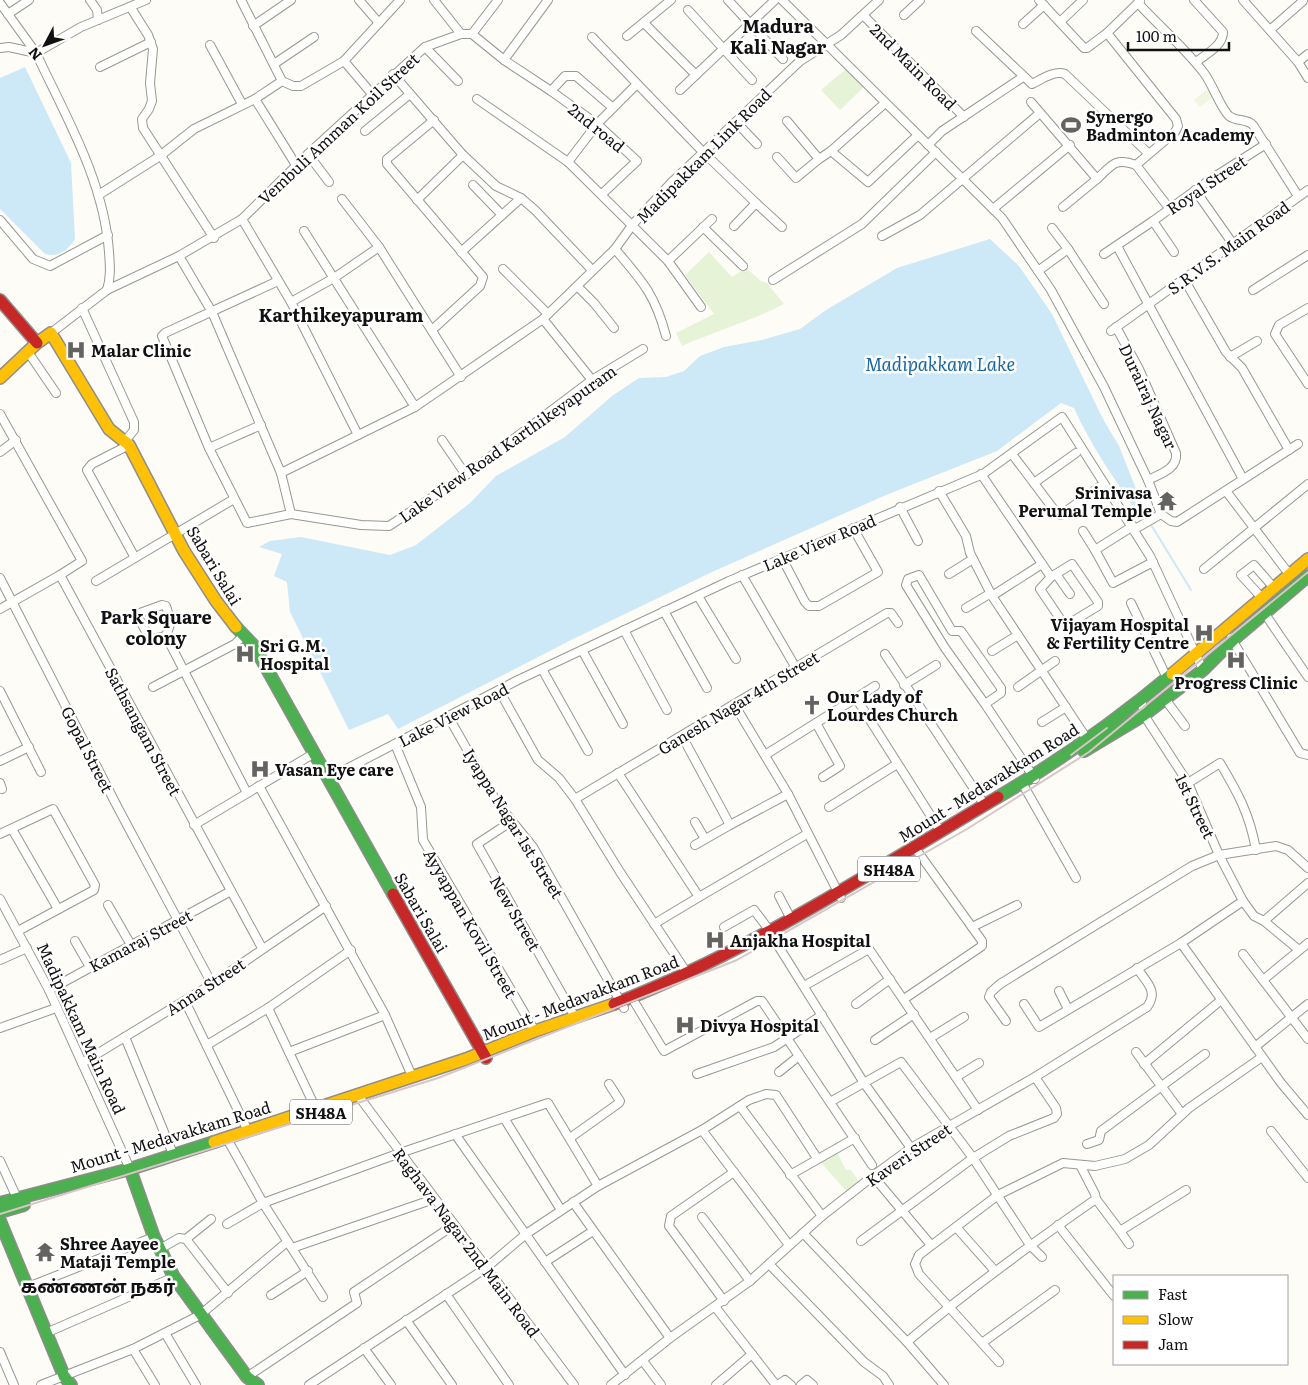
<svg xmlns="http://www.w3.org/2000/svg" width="1308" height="1385" font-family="Literata,'Noto Sans Tamil',serif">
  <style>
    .green { fill: #e7f3d7 }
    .pitch { fill: #f0f6e1 }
    .water { fill: #cde8f7 }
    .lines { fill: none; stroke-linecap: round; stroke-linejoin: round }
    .stream { stroke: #cde8f7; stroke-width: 2 }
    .street-casing { stroke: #979795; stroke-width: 10 }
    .fast-casing { stroke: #8e8d8b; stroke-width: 14 }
    .slow-casing { stroke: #8e8d8b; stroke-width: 14 }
    .jam-casing { stroke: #8e8d8b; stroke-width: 14 }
    .street { stroke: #fffffe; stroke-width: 8 }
    .fast { stroke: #4caf50; stroke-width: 11 }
    .slow { stroke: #ffc107; stroke-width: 11 }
    .jam { stroke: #c62828; stroke-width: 11 }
    .rail { stroke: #d9c6c7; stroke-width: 2 }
    .labels { text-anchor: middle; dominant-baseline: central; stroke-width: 5; stroke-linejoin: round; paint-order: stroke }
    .shield { fill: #fff; stroke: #585858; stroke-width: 1 }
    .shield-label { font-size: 15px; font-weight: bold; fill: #111 }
    .street-label { font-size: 16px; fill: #111; stroke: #fff }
    .poi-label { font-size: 16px; font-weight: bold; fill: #111; stroke: #fff; text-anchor: start }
    .neighbourhood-label { font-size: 18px; font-weight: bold; fill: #111; stroke: #fff }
    .water-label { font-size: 18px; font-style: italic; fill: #1768a6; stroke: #fff }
  </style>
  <rect width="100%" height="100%" fill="#fdfcf7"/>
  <!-- green -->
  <g class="green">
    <polygon points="847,68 865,86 840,110 821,90"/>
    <path d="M709 252 732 277 746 268 761 281 767 283 784 304C752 321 716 331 682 346L676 333 714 314 685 275Z"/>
    <polygon points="835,1148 846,1170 851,1170 860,1183 848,1193 817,1158"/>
  </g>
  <!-- pitch -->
  <g class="pitch">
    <polygon points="1209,88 1215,96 1200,107 1194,100"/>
    <polygon points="1074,114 1083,124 1068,136 1060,127"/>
  </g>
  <!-- water -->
  <g class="water">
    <path d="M25 67 71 163 75 239C68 250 58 258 45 254L0 209V78Z"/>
    <path d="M990 239 1019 266 1052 314 1103 419 1119 446 1142 504 1141 507 1134 508C1113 477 1089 442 1074 408L1061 403 997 451 886 495 712 572 571 640 398 729 388 714 349 730 290 612 287 582 274 576 282 554 259 547 270 541 301 537 390 555 416 545 470 503 496 476 565 437 612 396 639 378 666 377 684 371 700 356 724 347 762 340 800 329 826 310 897 268Z"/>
  </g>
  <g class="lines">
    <!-- stream -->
    <g class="stream">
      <polyline points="1144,513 1148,519"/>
      <polyline points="1150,523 1191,590"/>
    </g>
    <defs>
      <g id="street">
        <polyline points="90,0 97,10 98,20"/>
        <polyline points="241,0 282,81"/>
        <polyline points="359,0 379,23"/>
        <polyline points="434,0 461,34"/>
        <polyline points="728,0 783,59"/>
        <polyline points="782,0 1002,218 1051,290 1104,387 1148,480 1161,514 1171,521 1177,522 1298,444"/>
        <polyline points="1039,0 1084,48 1087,48 1107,33 1140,1"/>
        <path d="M1194 0 1223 32C1223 46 1206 54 1196 62"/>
        <polyline points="1243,0 1298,62 1308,78"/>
        <polyline points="0,3 36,53 9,47 0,48"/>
        <path d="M1138 3C1160 27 1185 48 1204 73 1213 85 1220 107 1229 116 1237 122 1246 118 1253 125L1298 196"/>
        <polyline points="131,8 148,35 153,49 150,83 152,101 149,109 142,119 143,128 214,238"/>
        <polyline points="688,10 752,80"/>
        <polyline points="8,14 29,0"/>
        <polyline points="863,15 964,117"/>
        <polyline points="904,15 920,0"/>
        <polyline points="1060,22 1083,0"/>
        <polyline points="644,23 696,75"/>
        <polyline points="1023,24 1044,5"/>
        <polyline points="253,26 291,0"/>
        <polyline points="1270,30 1303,1"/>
        <path d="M976 31 1032 84C1042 79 1055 70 1065 74L1148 153"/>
        <polyline points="1107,33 1176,119 1178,126 1175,132 1136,165 1169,208"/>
        <polyline points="472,34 498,0"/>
        <polyline points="627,36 671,0"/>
        <polyline points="592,37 703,152 756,203"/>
        <polyline points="210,45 242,104"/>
        <polyline points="425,47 458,81"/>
        <polyline points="504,60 548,0"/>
        <polyline points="344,61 372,94"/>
        <polyline points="1298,62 1308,54"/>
        <polyline points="274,64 314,37"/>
        <polyline points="100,67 151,42"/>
        <polyline points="393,74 463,155 496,186 521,198 535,210 592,270"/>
        <polyline points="680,90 775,0"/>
        <polyline points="551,91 565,76 576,76 613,108 597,124 568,162"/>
        <polyline points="255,99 296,165"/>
        <polyline points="477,99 568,162 668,261 701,307"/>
        <path d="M1031 102 1097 179C1112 165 1115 157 1136 165"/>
        <polyline points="613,108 637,84"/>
        <polyline points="736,122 757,144"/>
        <polyline points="365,131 410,94"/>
        <polyline points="928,145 942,131 1023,77"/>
        <polyline points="831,151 868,182 918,135"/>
        <polyline points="308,154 329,182"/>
        <polyline points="777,157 796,178 819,159 787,121"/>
        <polyline points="819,159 831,151 884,104"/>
        <polyline points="473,185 502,215"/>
        <polyline points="1195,190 1233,244"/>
        <polyline points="100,194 160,156 194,129 255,99 282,81 293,86 301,86 344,61 400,0"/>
        <polyline points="342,199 379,247 461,377"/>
        <polyline points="417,200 463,155"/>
        <polyline points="1063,207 1097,179"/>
        <polyline points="993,209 1070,145"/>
        <polyline points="242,219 291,302 358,435"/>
        <polyline points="0,220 33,259 50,266 108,235"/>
        <polyline points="734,226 756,203 782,227"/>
        <polyline points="703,227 743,266"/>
        <polyline points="304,231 415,407"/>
        <polyline points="882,236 920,215 1040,113"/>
        <polyline points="1117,246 1243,479"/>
        <path d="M615 249C642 281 655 294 666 336"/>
        <polyline points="1068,249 1104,304"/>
        <polyline points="461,252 521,198"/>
        <polyline points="1174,252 1153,221 1211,179 1266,144"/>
        <polyline points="1104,254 1153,221"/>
        <polyline points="179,256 212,312 281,473 291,514"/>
        <polyline points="668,261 712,219"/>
        <polyline points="503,269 548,314"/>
        <polyline points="1038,271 1068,249 1052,228"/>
        <polyline points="1184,279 1226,352 1242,368 1289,450"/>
        <polyline points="773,280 862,224 936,152"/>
        <polyline points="278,281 165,333 162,336 209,448 247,523 291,514 361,525 389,526 466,475 592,380 643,349"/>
        <polyline points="578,287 594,303 614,328"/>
        <path d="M107 290C111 277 110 266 109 252 104 181 66 117 36 53L81 27 146 0"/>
        <polyline points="1253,290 1308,255"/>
        <polyline points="291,302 334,278 379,247"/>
        <polyline points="82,308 134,422 134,430 126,440"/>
        <polyline points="1308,308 1279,325 1275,334 1308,384"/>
        <polyline points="543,319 592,380"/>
        <path d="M1116 327 1139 369 1176 453C1178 469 1160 474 1148 480"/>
        <polyline points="432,330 480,286 483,277 387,164 387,159 434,120"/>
        <polyline points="1111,331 1308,190"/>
        <polyline points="51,333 107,290 179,256 242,219 308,154 425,47 461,34 472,34 504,60 551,91 597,124 637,161 602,194"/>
        <polyline points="28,352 56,393"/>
        <polyline points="1230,357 1257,341"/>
        <polyline points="0,414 82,561 60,575"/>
        <polyline points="442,440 466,475"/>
        <polyline points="129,445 92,464 87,470 134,556"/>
        <polyline points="209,448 261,425"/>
        <polyline points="0,452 16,440"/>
        <polyline points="1012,454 1055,511 1061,515 1099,487"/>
        <polyline points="281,473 415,407 543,319 615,249 633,224 671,183 800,61 841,35 879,0"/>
        <polyline points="981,474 1051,577 1072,564 1098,602 1098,606 1065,626 1040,589 1051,577"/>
        <polyline points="1034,483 1076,453"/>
        <polyline points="939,491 966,536 970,553 992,596 1087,739"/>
        <polyline points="1226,491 1289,574"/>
        <polyline points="900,507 918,541"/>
        <polyline points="1135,529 1161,514"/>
        <polyline points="1083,531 1095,550 1133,526"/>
        <polyline points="1095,550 1113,583 1153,562"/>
        <polyline points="782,558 805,602 809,606 819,606 878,572 853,528"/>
        <polyline points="1204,569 1308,484"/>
        <polyline points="949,574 973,559"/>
        <polyline points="1056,574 1070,594"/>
        <polyline points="742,575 796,668"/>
        <polyline points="0,578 118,808 212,984"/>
        <polyline points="96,581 234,499"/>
        <polyline points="698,596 736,659"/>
        <polyline points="992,596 1042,564"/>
        <polyline points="1262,598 1241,575 1254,565 1274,588"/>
        <polyline points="1131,603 1167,678"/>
        <polyline points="966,608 991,593"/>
        <polyline points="0,609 60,575 262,948"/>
        <polyline points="664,611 707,688"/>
        <polyline points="1265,614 1308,677"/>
        <polyline points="624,630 667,710"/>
        <polyline points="166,636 171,622 166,606 162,605 140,613 138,617 149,637 152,639 166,636 247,793"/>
        <polyline points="1231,638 1300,753 1308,755"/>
        <polyline points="582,650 623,724"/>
        <polyline points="992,651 1018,635"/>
        <polyline points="885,654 984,804"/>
        <polyline points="542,669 588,751"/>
        <polyline points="904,685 936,665"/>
        <polyline points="153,687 235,644 243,636"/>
        <polyline points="1018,687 1055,661"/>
        <polyline points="499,690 538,760 559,778 575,799 620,872 687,973"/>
        <polyline points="0,691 41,772"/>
        <polyline points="856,698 875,686"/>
        <polyline points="1141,698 1144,715 1188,783 1219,855 1243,901 1254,916 1264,921 1299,950"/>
        <polyline points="1165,699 1185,726"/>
        <polyline points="734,704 788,794 841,898"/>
        <polyline points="985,704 945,648 906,585 908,579 919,575 952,631 961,631 1001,688 1001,693 985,704 1035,779"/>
        <polyline points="448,716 498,804 533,847 624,1008"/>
        <polyline points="1042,722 1066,707"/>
        <polyline points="816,723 856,698 941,832"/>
        <polyline points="682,736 730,825 788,794"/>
        <polyline points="395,744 421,807 423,840 535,1031"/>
        <polyline points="765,755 816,723 840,766 823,777"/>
        <polyline points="0,761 29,747"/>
        <polyline points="618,773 699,897 654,924"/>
        <polyline points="327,779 518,680 729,581 983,474 1062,417 1150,556 1203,670"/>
        <polyline points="0,783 2,789"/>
        <path d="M1188 783 1220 763C1238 793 1250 815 1256 850"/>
        <polyline points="259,786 385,1015 412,1076"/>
        <polyline points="1025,788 1076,878"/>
        <polyline points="575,799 887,613 891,613 898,623"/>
        <polyline points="829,807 897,764"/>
        <polyline points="512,821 477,844 576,1019"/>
        <polyline points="695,822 705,839"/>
        <polyline points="194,825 313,754"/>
        <polyline points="12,829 58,909"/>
        <polyline points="0,834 53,809 95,885 94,890 18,931"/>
        <polyline points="695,845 730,825"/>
        <polyline points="779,896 791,919"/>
        <polyline points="699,897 807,834"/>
        <polyline points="0,899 49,990 130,1169"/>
        <polyline points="1243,901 1181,943 1281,1083 1308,1115"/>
        <polyline points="108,905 131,945"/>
        <polyline points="1264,921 1308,883"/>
        <polyline points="724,927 754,910 770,931"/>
        <polyline points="972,927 1017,905"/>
        <polyline points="772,936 864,1083 911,1148"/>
        <polyline points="75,941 90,967"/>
        <polyline points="1243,954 1308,1039"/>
        <polyline points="0,960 27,948"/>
        <polyline points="1263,980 1308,943"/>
        <polyline points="804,986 869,949 978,1110"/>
        <polyline points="49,990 231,891"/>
        <polyline points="1059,991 1068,1009"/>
        <polyline points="904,999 982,946 982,941 918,852"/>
        <polyline points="185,1001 248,1131"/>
        <polyline points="635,1003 664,1051 757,1001 762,1001 872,1165"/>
        <polyline points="856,1004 890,979"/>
        <polyline points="1024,1004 1039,1027 1181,943"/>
        <polyline points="268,1008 315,1107"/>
        <polyline points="1006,1021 989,997 991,992 1000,984 1192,866 1219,855 1276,846 1288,850 1308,868"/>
        <polyline points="0,1028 56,1008"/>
        <polyline points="125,1037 173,1154"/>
        <polyline points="930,1038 964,1017"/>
        <polyline points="875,1040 914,1014"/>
        <polyline points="207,1045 268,1008 351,950"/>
        <polyline points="1255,1047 1308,1004"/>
        <polyline points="289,1052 385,1015"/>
        <polyline points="1136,1052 1182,1114"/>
        <polyline points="82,1063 212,984 326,906"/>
        <polyline points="1144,1064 1220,1001"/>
        <polyline points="779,1072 799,1056"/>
        <polyline points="697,1074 774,1047 822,1015"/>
        <polyline points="956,1077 979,1063"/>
        <path d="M1035 1077 1147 1007C1159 991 1146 982 1137 968"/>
        <polyline points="357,1094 574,1385"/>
        <polyline points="830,1102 901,1062 973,1158 1030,1245 1042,1257"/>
        <polyline points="740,1106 822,1216"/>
        <polyline points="504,1118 561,1210"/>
        <polyline points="702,1130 789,1245"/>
        <polyline points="1271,1131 1308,1178"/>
        <polyline points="455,1134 625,1375"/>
        <polyline points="226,1137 263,1203 323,1297"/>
        <polyline points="570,1138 619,1103 620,1101 609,1084"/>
        <polyline points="1087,1144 1099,1140 1101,1131 1205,1054"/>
        <polyline points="0,1161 17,1198"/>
        <polyline points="790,1175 855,1138"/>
        <polyline points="873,1176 931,1245"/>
        <polyline points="1096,1199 1120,1231 1186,1190"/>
        <polyline points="573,1202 670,1338"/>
        <polyline points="702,1217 750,1281"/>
        <polyline points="227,1224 263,1203 400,1153 548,1103 598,1186"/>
        <polyline points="1058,1225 1114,1296"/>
        <polyline points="956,1227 995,1271"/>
        <polyline points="1120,1231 1129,1244"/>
        <polyline points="803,1233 907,1342"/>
        <polyline points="186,1239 211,1219"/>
        <polyline points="292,1248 434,1199"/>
        <polyline points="160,1249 179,1238 186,1239 228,1293"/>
        <polyline points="545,1262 593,1231"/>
        <polyline points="769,1264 864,1362 883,1376 889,1385"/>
        <polyline points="28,1287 154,1237"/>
        <polyline points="446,1294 509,1385"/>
        <polyline points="271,1295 308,1271"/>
        <polyline points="724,1301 669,1226 671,1216 734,1172"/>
        <polyline points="716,1308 776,1385"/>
        <polyline points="406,1320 452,1385"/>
        <polyline points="46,1333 174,1277"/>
        <polyline points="165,1333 196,1385"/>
        <polyline points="982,1343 1055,1290"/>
        <polyline points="364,1348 391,1385"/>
        <polyline points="133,1349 155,1385"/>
        <polyline points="0,1352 14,1385"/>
        <polyline points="643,1361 661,1385"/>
        <polyline points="999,1362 919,1274 915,1264 919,1255 998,1195 1063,1163 1095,1166 1125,1159 1149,1145 1189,1108 1262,1057"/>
        <polyline points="247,1377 357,1303 354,1292 454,1225"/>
        <polyline points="41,1385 133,1349 200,1315 287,1242"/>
        <polyline points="309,1385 486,1268 526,1234 598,1186 702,1130 749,1100 766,1094 776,1095 817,1158"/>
        <polyline points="611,1385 670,1338 750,1281 822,1216 877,1173 911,1148 1035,1077 1056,1108 1057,1114 1054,1118 1009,1136 973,1158 861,1241"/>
        <polyline points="716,1385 752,1354"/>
        <polyline points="778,1385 785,1380 791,1385"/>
        <polyline points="801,1385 807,1380 813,1385"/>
        <path d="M944 1385 907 1342C967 1291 1031 1244 1096 1199L1095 1194 1080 1165"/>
      </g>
      <g id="fast">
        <polyline points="236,627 254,646 393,894"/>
        <polyline points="1084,751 1144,715 1203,670 1233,640 1308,576"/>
        <path d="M998 797C1059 761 1117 720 1172 674"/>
        <polyline points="130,1169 154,1237 174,1277 247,1377 258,1385"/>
        <polyline points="0,1203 130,1169 214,1142"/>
        <polyline points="0,1212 24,1205"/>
        <polyline points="0,1221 64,1376 71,1385"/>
      </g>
      <g id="slow">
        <polyline points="0,378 37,343 51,333 109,429 129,445 184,551 216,601 236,627"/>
        <polyline points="1172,674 1308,559"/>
        <polyline points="214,1142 466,1059 535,1031 614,1004"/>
      </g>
      <g id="jam">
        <polyline points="0,300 37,343"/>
        <polyline points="393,894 486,1058"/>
        <path d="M614 1004C749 952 873 871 998 797"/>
      </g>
    </defs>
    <!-- street casing -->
    <use href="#street" class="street-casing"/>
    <!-- fast casing -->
    <use href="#fast" class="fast-casing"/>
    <!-- slow casing -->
    <use href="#slow" class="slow-casing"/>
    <!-- jam casing -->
    <use href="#jam" class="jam-casing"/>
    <!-- street -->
    <use href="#street" class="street"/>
    <!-- fast -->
    <use href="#fast" class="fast"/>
    <!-- slow -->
    <use href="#slow" class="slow"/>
    <!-- jam -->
    <use href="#jam" class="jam"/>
    <!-- rail -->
    <g class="rail">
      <polyline points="1071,755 1107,728"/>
      <polyline points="0,1214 438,1078 737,960 967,829 1089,752 1308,572"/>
    </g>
  </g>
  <!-- icons -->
  <defs>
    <symbol id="stadium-bare" viewBox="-9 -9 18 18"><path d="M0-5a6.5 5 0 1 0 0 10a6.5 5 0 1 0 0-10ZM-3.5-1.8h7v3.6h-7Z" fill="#646362" stroke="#fff" stroke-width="2.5" paint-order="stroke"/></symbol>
    <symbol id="hospital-bare" viewBox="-9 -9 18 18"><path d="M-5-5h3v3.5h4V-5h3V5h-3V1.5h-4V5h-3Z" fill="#646362" stroke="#fff" stroke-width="2.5" paint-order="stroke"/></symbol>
    <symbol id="temple-bare" viewBox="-9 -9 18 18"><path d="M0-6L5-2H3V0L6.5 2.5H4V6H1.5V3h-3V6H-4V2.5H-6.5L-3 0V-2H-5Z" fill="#646362" stroke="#fff" stroke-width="2.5" paint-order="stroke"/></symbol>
    <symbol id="church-bare" viewBox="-9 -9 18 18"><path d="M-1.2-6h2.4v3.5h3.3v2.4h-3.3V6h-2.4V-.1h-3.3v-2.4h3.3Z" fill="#646362" stroke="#fff" stroke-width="2.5" paint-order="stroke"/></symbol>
  </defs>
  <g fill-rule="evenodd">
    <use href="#stadium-bare" x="1057" y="111" width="28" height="28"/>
    <use href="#hospital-bare" x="62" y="336" width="28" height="28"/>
    <use href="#temple-bare" x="1153" y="487" width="28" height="28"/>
    <use href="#hospital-bare" x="1190" y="619" width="28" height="28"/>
    <use href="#hospital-bare" x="231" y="640" width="28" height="28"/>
    <use href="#hospital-bare" x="1222" y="646" width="28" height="28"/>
    <use href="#church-bare" x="798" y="691" width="28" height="28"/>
    <use href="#hospital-bare" x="246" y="755" width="28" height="28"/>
    <use href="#hospital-bare" x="701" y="926" width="28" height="28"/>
    <use href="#hospital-bare" x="671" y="1011" width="28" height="28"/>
    <use href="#temple-bare" x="31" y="1238" width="28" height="28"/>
  </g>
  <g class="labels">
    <!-- shield labels -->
    <g class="shield">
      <rect x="858" y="856.5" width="62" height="25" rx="4"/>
      <rect x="290" y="1099.5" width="62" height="25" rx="4"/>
    </g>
    <g class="shield-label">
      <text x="889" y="869">SH48A</text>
      <text x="321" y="1112">SH48A</text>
    </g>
    <!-- street labels -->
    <g class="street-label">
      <text transform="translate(914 66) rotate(45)">2nd Main Road</text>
      <text transform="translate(597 127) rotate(39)">2nd road</text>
      <text transform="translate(338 128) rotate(-43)">Vembuli Amman Koil Street</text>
      <text transform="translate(703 155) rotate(-45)">Madipakkam Link Road</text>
      <text transform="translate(1206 184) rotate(-34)">Royal Street</text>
      <text transform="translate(1228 247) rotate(-36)">S.R.V.S. Main Road</text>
      <text transform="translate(1149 396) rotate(65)">Durairaj Nagar</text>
      <text transform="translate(507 443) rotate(-35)">Lake View Road Karthikeyapuram</text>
      <text transform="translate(819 542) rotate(-23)">Lake View Road</text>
      <text transform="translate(215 565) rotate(59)">Sabari Salai</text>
      <text transform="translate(738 702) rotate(-31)">Ganesh Nagar 4th Street</text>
      <text transform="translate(453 714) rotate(-27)">Lake View Road</text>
      <text transform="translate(144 731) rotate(62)">Sathsangam Street</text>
      <text transform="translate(88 749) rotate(63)">Gopal Street</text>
      <text transform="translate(988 782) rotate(-32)">Mount - Medavakkam Road</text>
      <text transform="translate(1196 806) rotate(64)">1st Street</text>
      <text transform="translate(514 823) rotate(58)">Iyappa Nagar 1st Street</text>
      <text transform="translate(422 912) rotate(60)">Sabari Salai</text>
      <text transform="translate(516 913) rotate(60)">New Street</text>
      <text transform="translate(471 923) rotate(60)">Ayyappan Kovil Street</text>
      <text transform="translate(140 940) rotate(-28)">Kamaraj Street</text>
      <text transform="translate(205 986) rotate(-33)">Anna Street</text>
      <text transform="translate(580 997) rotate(-21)">Mount - Medavakkam Road</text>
      <text transform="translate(82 1028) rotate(65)">Madipakkam Main Road</text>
      <text transform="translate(170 1136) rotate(-17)">Mount - Medavakkam Road</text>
      <text transform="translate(908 1154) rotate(-34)">Kaveri Street</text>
      <text transform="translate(467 1242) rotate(53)">Raghava Nagar 2nd Main Road</text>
    </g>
    <!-- poi labels -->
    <g class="poi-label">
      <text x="1086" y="116">Synergo<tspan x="1086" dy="18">Badminton Academy</tspan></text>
      <text x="91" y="350">Malar Clinic</text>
      <text x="1152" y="492" text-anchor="end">Srinivasa<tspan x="1152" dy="18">Perumal Temple</tspan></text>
      <text x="1189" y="624" text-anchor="end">Vijayam Hospital<tspan x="1189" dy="18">&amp; Fertility Centre</tspan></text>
      <text x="260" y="645">Sri G.M.<tspan x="260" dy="18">Hospital</tspan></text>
      <text x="1236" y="682" text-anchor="middle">Progress Clinic</text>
      <text x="827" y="696">Our Lady of<tspan x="827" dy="18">Lourdes Church</tspan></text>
      <text x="275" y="769">Vasan Eye care</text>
      <text x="730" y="940">Anjakha Hospital</text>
      <text x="700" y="1025">Divya Hospital</text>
      <text x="60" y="1243">Shree Aayee<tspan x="60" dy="18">Mataji Temple</tspan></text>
    </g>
    <!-- neighbourhood labels -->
    <g class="neighbourhood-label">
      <text x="778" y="25">Madura<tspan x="778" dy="21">Kali Nagar</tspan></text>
      <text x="341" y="314">Karthikeyapuram</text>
      <text x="156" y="616">Park Square<tspan x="156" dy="21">colony</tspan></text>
      <text x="98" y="1285">கண்ணன் நகர்</text>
    </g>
    <!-- water labels -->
    <g class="water-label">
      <text x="940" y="363">Madipakkam Lake</text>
    </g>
  </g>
  <!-- legend -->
  <rect x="1113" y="1275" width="175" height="90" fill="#ffffff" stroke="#a0a0a0"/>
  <rect x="1123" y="1291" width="25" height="8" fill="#4caf50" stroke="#a0a0a0"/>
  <text x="1158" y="1300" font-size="15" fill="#111111">Fast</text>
  <rect x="1123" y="1316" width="25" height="8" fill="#ffc107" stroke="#a0a0a0"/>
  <text x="1158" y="1325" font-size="15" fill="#111111">Slow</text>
  <rect x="1123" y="1341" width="25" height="8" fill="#c62828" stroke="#a0a0a0"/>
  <text x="1158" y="1350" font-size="15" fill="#111111">Jam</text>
  <!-- north arrow -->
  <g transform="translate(45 45) rotate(229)" stroke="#ffffff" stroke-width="4" paint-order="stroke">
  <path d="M0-4L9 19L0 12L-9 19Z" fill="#111111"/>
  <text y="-8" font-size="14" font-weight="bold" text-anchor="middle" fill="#111111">N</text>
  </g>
  <!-- scale -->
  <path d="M1128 42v8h101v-8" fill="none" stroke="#111111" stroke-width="2.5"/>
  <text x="1136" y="42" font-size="15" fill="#111111" stroke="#ffffff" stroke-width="4" paint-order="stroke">100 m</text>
</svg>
